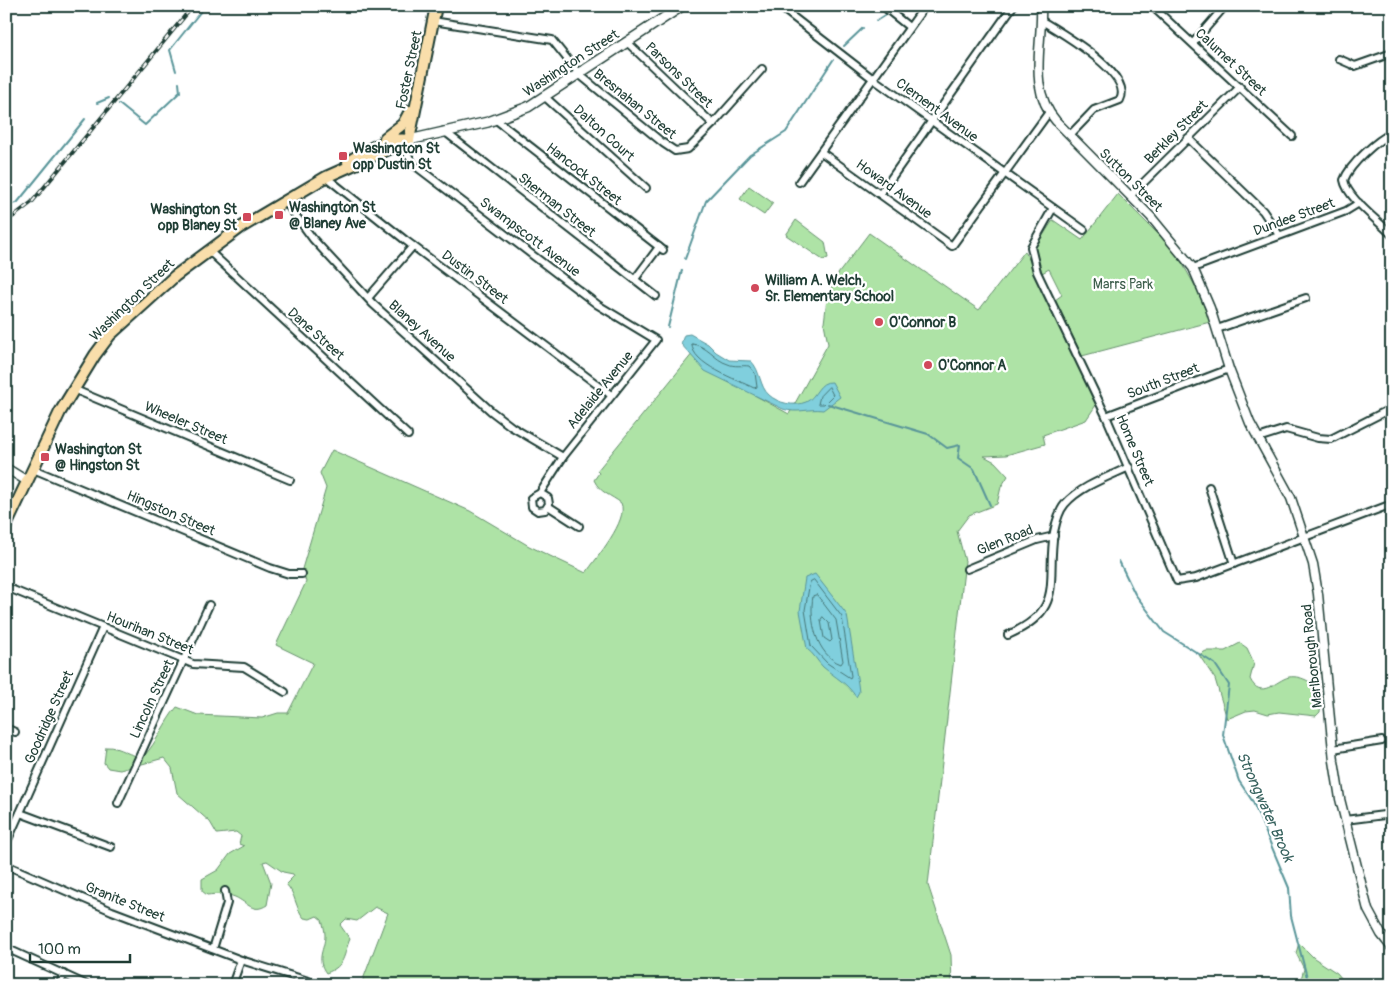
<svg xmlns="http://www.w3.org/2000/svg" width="1398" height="991" font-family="Pangolin,sans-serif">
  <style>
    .green { fill: #aee3a6; stroke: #66906d }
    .water { fill: #80cfdd; stroke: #599599 }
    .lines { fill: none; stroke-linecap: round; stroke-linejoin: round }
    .shore { stroke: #467778; stroke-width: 1 }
    .stream { stroke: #599599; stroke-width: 2 }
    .minor-casing { stroke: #1f3d34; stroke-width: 10 }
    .tertiary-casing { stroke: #1f3d34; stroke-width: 11 }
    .secondary-casing { stroke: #1f3d34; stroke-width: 12 }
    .primary-casing { stroke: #1f3d34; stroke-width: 14 }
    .minor { stroke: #fff; stroke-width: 6 }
    .tertiary { stroke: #fff; stroke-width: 8 }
    .secondary { stroke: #fff; stroke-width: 9 }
    .primary { stroke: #f9deab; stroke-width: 10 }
    .rail-casing { stroke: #1f3d34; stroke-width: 4 }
    .rail { stroke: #fff; stroke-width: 2; stroke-dasharray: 5.5; stroke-linecap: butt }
    .poi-dot { fill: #d1495b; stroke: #fff; stroke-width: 2 }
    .labels { text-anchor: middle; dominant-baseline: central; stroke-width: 4.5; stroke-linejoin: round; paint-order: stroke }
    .street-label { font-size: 14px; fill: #1f3d34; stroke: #fff }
    .poi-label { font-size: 14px; font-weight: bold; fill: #1f3d34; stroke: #fff; text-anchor: start }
    .park-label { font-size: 14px; fill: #3c5e4b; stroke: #fff }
    .water-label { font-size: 15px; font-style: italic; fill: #37625e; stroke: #fff }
  </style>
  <rect width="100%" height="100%" fill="#fff"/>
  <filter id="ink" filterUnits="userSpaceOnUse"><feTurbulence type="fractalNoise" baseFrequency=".02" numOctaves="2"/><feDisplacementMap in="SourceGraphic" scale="10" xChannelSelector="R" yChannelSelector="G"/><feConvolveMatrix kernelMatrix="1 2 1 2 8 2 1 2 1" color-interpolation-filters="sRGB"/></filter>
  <g filter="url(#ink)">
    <!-- green -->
    <g class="green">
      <polygon points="749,186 773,203 764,215 740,199"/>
      <polygon points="1118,194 1176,252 1199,293 1210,322 1082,356 1055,300 1062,295 1049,269 1042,273 1035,248 1053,220 1082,240"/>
      <polygon points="796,220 825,242 828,258 823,260 786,235"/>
      <path d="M869 233 979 310 1025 251 1096 405 1086 420 1043 435 1045 444 1006 455 984 456 995 462 1008 476 1001 487 997 504 969 515 957 531 965 561 928 885 951 955 952 985H361L388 913 375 907 357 921 346 919 340 925 350 939C343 955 346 966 326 973 315 958 325 950 325 935 325 930 323 924 322 920L317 916 310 919 304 918C295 908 296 894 286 884L294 876 293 874 283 872 267 861 263 862 271 883 267 905C253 914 248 903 235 897 225 893 217 894 207 895L202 891V879L218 870 230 854 244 846 239 844 241 836 236 832 217 834 210 822 177 793 172 768 164 758 120 770 108 768 104 763 106 747C120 746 130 758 144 756 158 741 164 722 177 707L198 715 262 718 278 713H288L313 663 276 645 306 582 302 569 326 488 320 473 332 450 470 511 529 546 586 573C596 558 629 520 621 503 611 495 600 493 594 480L599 473 597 471 693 353 756 396 789 414 828 344 824 323 827 299 835 278Z"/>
      <path d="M1240 643 1247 648 1254 663 1250 679C1261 701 1276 680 1289 677 1302 675 1317 684 1321 696 1322 701 1320 707 1320 712L1316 716 1279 712 1268 714 1255 710 1246 711 1227 719 1215 679 1199 655 1206 651H1225Z"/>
      <polygon points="1299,943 1314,958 1337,973 1347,985 1299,985 1304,969 1296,953"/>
    </g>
    <!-- water -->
    <g class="water">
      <path d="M690 334 708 344 716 352 729 360 751 361C761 371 759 386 769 395 778 403 794 407 806 402 817 397 818 381 832 382L840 397 823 410C809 408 797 414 783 409L705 371 681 344 684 335Z"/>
      <path d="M815 574 847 615 858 684 859 692 856 697C847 683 836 678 823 667 817 661 814 654 807 649L800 611 805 578Z"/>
    </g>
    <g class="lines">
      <!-- shore -->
      <g class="shore">
        <path d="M692 344C707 345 714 360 728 364 734 367 742 365 749 366L755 373 757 387 754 388C738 380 691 364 692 344Z"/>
        <polygon points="829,387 833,395 824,404 818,404 820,396"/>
        <polygon points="814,580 842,617 851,676 850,678 827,663 811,646 805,610 810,582"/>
        <path d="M817 595 836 620 843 661 841 664C816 655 809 620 813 596Z"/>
        <polygon points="823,617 829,623 832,640 830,642 824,638 821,620"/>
      </g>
      <!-- stream -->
      <g class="stream">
        <polyline points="876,21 887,14"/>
        <polyline points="844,46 863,28"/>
        <polyline points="176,71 170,50 205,6"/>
        <polyline points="97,103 109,98"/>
        <polyline points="119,104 145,125 180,92 179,83"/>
        <polyline points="6,201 12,204 17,203 85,119"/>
        <polyline points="685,259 706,201 750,155 786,132 833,60"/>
        <polyline points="668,327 682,270"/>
        <polyline points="828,404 928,434 947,448 960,445 958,458 974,469 990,505"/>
        <polyline points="1119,561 1135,594 1164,632 1215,664 1229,685 1223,735 1239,781 1253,802 1289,888 1291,916 1309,985"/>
      </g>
      <defs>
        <g id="minor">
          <polyline points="779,6 872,78 1084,230"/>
          <polyline points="883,6 909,27"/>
          <polyline points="1152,6 1292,136"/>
          <polyline points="433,21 552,40 580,75 663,143 675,151 688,149 713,124 628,43"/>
          <path d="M1042 21C1060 32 1134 74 1120 100L1094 110 1070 135"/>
          <polyline points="1193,43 1225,6"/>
          <polyline points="1339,59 1355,66 1392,53"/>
          <polyline points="545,97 646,188"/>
          <polyline points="495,119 663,250"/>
          <polyline points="713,124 762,69"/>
          <polyline points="444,131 656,296"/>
          <path d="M1392 133C1377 140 1350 164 1344 180 1347 198 1379 221 1392 235"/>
          <polyline points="1188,138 1263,211 1279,235"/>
          <polyline points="409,140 407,153 413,164 598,305 656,340 563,457 540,493 548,498 549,504 545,510 538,511 532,507 531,498 540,493"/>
          <polyline points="821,152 952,246 1049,112"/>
          <polyline points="326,177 405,240 611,395"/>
          <polyline points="799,182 925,6"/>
          <polyline points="880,194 1013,6"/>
          <polyline points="1130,196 1240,87"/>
          <polyline points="285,201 313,239 373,304 491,411 512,427 563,457"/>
          <polyline points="1053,208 1031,247 1037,272 1106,416 1177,581 1196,578 1392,504"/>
          <polyline points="208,250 408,435"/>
          <polyline points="1193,268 1346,211 1359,203"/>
          <polyline points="635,279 659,247"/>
          <polyline points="368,298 413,246"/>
          <polyline points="1217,329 1306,298"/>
          <polyline points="73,389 290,480"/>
          <polyline points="1106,416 1229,369"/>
          <polyline points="1258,438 1286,429 1318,438 1331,439 1392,408"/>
          <polyline points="33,469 270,568 289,574 302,574"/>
          <polyline points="1209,487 1234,564"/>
          <polyline points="548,506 579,526"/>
          <polyline points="967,569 1037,540 1054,536"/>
          <polyline points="6,587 193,664 244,667 285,692"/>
          <path d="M1008 635C1066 609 1046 583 1054 532 1056 522 1059 511 1065 504 1081 486 1108 477 1129 467"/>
          <polyline points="6,728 15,732"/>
          <polyline points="1333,749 1382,741"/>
          <polyline points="118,803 209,605"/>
          <polyline points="20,813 111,847"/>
          <polyline points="1345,820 1392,814"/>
          <polyline points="6,844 103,627"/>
          <polyline points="6,865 112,911 241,960 321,985"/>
          <polyline points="6,948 87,985"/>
          <polyline points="213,949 227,903 225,891"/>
          <polyline points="59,985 64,974"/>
          <polyline points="232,985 241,960"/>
        </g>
        <g id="tertiary">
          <path d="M1041 6C1043 47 1027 87 1056 121L1151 217 1193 268 1210 308 1229 369 1250 423 1291 498 1313 564 1318 594 1334 761 1340 799 1368 910 1381 934 1392 948"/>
          <polyline points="6,468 27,481"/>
        </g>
        <polyline id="secondary" points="409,140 488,122 528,107 682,6"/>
        <g id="primary">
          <polyline points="385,138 403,124 410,111"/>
          <polyline points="409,140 436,6"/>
          <path d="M348 162C367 150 385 137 409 140"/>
          <polyline points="6,526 60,412 95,355 110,335 175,276 240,228 326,177 409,140"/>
        </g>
      </defs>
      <!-- minor casing -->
      <use href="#minor" class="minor-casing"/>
      <!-- tertiary casing -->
      <use href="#tertiary" class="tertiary-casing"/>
      <!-- secondary casing -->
      <use href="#secondary" class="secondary-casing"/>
      <!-- primary casing -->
      <use href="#primary" class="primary-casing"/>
      <!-- minor -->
      <use href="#minor" class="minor"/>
      <!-- tertiary -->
      <use href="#tertiary" class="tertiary"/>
      <!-- secondary -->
      <use href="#secondary" class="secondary"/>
      <!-- primary -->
      <use href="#primary" class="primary"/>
      <defs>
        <polyline id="rail" points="6,222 32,202 193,6"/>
      </defs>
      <!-- rail casing -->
      <use href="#rail" class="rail-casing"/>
      <!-- rail -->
      <use href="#rail" class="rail"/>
    </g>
  </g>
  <!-- markers -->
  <g class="poi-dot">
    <rect x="338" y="151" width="10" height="10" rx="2.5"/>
    <rect x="274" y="210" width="10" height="10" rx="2.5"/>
    <rect x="242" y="212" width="10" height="10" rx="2.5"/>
    <circle cx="755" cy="288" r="5"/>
    <circle cx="879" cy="322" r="5"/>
    <circle cx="928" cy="365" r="5"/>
    <rect x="40" y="452" width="10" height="10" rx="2.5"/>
  </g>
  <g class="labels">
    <!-- street labels -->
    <g class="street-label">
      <text transform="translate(1231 62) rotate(43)">Calumet Street</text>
      <text transform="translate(571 63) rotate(-33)">Washington Street</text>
      <text transform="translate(409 70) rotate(-78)">Foster Street</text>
      <text transform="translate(679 75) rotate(44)">Parsons Street</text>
      <text transform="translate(635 104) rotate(39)">Bresnahan Street</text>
      <text transform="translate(937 110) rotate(36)">Clement Avenue</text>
      <text transform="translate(1176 132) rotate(-45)">Berkley Street</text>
      <text transform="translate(604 133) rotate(42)">Dalton Court</text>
      <text transform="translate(584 174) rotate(38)">Hancock Street</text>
      <text transform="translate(1131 180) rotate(45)">Sutton Street</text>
      <text transform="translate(894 189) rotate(36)">Howard Avenue</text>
      <text transform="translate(557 205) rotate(38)">Sherman Street</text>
      <text transform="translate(1294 217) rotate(-20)">Dundee Street</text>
      <text transform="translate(530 237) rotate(37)">Swampscott Avenue</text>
      <text transform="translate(475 277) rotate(37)">Dustin Street</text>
      <text transform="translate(132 300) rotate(-44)">Washington Street</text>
      <text transform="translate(422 331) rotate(42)">Blaney Avenue</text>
      <text transform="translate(316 334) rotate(42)">Dane Street</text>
      <text transform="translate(1163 381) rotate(-21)">South Street</text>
      <text transform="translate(600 390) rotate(-51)">Adelaide Avenue</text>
      <text transform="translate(186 423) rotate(23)">Wheeler Street</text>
      <text transform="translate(1135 450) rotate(67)">Home Street</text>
      <text transform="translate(171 513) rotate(23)">Hingston Street</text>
      <text transform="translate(1005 540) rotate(-22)">Glen Road</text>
      <text transform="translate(150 633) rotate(22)">Hourihan Street</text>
      <text transform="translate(1312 656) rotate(-96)">Marlborough Road</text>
      <text transform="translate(152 699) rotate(-65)">Lincoln Street</text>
      <text transform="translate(49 717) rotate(-66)">Goodridge Street</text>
      <text transform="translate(125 902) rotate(22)">Granite Street</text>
    </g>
    <!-- poi labels -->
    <g class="poi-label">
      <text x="353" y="148">Washington St<tspan x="353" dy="16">opp Dustin St</tspan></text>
      <text x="289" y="207">Washington St<tspan x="289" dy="16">@ Blaney Ave</tspan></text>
      <text x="237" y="209" text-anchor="end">Washington St<tspan x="237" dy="16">opp Blaney St</tspan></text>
      <text x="765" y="280">William A. Welch,<tspan x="765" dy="16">Sr. Elementary School</tspan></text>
      <text x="889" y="322">O'Connor B</text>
      <text x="938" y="365">O'Connor A</text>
      <text x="55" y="449">Washington St<tspan x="55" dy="16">@ Hingston St</tspan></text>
    </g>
    <!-- park labels -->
    <g class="park-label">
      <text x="1123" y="284">Marrs Park</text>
    </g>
    <!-- water labels -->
    <g class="water-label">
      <text transform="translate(1265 807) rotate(66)">Strongwater Brook</text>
    </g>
  </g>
  <!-- margin -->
  <rect width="1398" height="991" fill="none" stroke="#fff" stroke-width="25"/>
  <rect x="12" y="12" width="1373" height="966" fill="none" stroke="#1f3d34" stroke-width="2" filter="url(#ink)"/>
  <!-- scale -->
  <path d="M30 954v8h100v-8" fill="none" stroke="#1f3d34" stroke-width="2.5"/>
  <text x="38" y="954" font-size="15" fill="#1f3d34" stroke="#ffffff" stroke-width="4" paint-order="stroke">100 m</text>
</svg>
